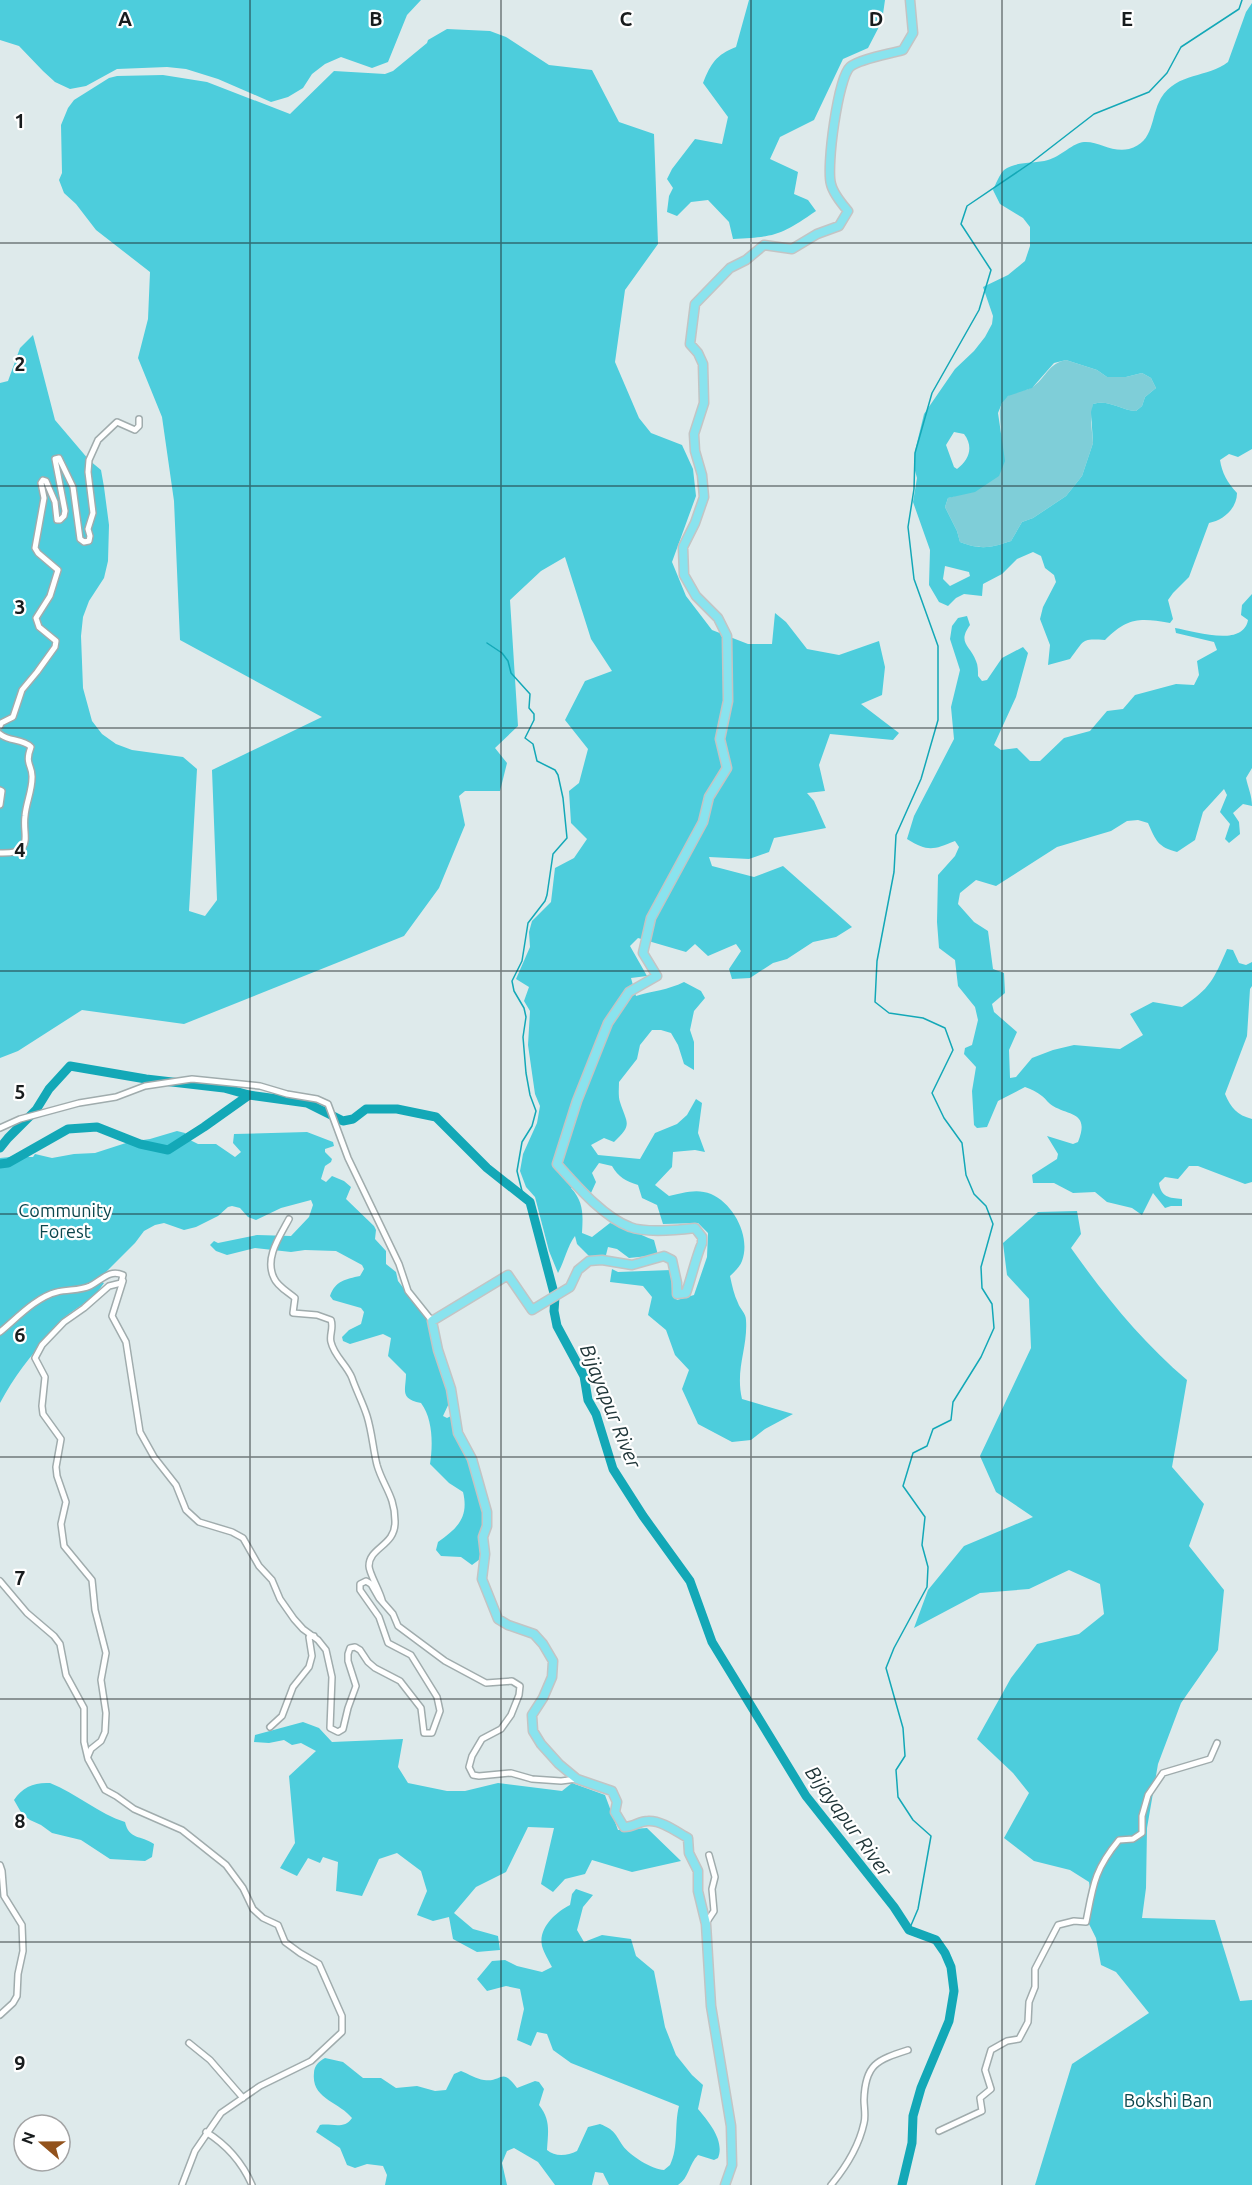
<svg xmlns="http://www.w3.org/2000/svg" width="1252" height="2185" font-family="Ubuntu,sans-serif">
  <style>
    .green { fill: #7fced8 }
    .forest { fill: #4dcddc; fill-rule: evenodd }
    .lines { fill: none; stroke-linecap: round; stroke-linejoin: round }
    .stream { stroke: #13a8b7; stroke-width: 1.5 }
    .river { stroke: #13a8b7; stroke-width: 9 }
    .street-casing { stroke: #a0acad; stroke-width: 8 }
    .primary-casing { stroke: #c3c4c4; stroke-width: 11 }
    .street { stroke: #fff; stroke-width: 5 }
    .primary { stroke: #89e3ee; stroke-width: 8 }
    .grid { fill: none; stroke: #181c1d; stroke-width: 1.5; stroke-opacity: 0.55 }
    .labels { text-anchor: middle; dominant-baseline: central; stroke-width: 4.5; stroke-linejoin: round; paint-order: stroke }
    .park-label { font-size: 18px; fill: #0c464c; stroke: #fff }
    .water-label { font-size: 20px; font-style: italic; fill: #203639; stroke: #fff }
    .grid-label { font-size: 20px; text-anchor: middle; font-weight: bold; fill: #181c1d; stroke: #fff; stroke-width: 4.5; stroke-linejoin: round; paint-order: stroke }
  </style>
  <rect width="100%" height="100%" fill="#deeaeb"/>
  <!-- green -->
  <path class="green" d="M1066 360 1097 370 1107 377H1126L1142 373 1151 378 1156 388 1145 397 1142 406 1136 411C1120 410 1109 399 1093 404L1091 422 1093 443 1082 476 1066 496 1033 518 1022 522 1011 541C990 548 981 550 960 542L957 531 945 507 948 498 961 494 1001 435C1001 418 994 399 1016 392 1022 390 1029 390 1034 386 1047 376 1048 364 1066 360Z"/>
  <!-- forest -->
  <g class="forest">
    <polygon points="0,0 421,0 407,15 388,62 372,68 341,57 325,64 312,74 303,88 288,97 271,102 218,79 186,69 167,67 117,69 86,86 70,89 55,82 43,71 19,46 0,40"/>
    <path d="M749 0H885L882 21 868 48 843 59 814 120 780 137 770 159 798 172 794 194 808 200 816 211C781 235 776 237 733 239L729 222 708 200 691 202 677 216 667 212 669 196 673 188 667 179 672 169 695 139 722 144 728 117 703 83C711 63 716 55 736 47Z"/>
    <path d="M1252 3V449L1238 457 1229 454 1220 460C1222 473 1227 482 1237 493 1237 508 1224 520 1209 523L1189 577 1173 593 1168 600 1173 619 1170 623C1140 618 1128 617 1105 640 1080 638 1085 640 1070 659L1048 665 1050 645 1040 619 1043 607 1056 582 1054 575 1045 568 1041 556 1033 552 1017 559 1002 574 983 584 982 596 964 594 956 598 948 606 939 602 929 585 930 550 913 502 917 478 914 467 915 451 924 414 955 369 974 351 985 337 992 324 993 316 983 287 1008 275 1025 261 1030 246V227L1023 218 1000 204 993 190C996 184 999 175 1004 170 1015 161 1034 164 1048 160 1060 157 1074 142 1084 142 1099 141 1112 153 1129 149 1155 142 1150 117 1161 98 1177 72 1208 78 1228 62L1246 12ZM1066 360 1097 370 1107 377H1126L1142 373 1151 378 1156 388 1145 397 1142 406 1136 411C1120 410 1109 399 1093 404L1091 412 1093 443 1082 476 1066 496 1033 518 1022 522 1011 541C990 548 981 550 960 542L957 531 945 507 948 498 975 492 999 476 1005 461 998 413 1002 403 1008 396 1032 388 1054 363ZM954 432 964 434C974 447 969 460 957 469L954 467 946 445ZM945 566 969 572 970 576 950 586 943 579Z"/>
    <path d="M447 29 490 31 506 37 549 65 592 70 619 122 654 134 658 244 625 290 615 362 639 418 651 433 682 445 693 469 696 496 672 562 686 596 712 630 748 644H772L775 613 786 622 807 649 839 655 879 641 885 667 882 695 861 704 899 733 893 740 830 734 819 765 825 791 807 793 814 801 826 828 774 838 769 852 749 859 709 857 712 866 754 877 783 866 852 927 836 937 813 942 787 959 773 963 750 978 732 979 729 969 741 951 736 944 708 956 695 944 686 952 638 938 630 946 647 976 631 978 636 996C652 991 668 990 684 982L701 991 705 998 694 1011 690 1030 694 1042V1070L684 1064 678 1045 671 1033 661 1030H652L640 1045 637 1059 619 1082C619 1088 618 1096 620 1102 627 1124 633 1124 614 1142L604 1138 591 1145 598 1155 640 1159 655 1133 677 1124 687 1115 696 1099 702 1103 698 1133 705 1152 695 1150 673 1152 672 1167 655 1185 669 1196C682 1193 697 1188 711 1194 734 1204 751 1237 742 1261 740 1267 734 1272 730 1276 732 1285 734 1295 738 1303 740 1309 746 1313 746 1320 748 1348 735 1369 742 1399L793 1414 765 1429 751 1440 732 1442 698 1424 682 1389 689 1370 675 1355 666 1330 648 1315 652 1297 643 1286 610 1282 612 1269 618 1272 671 1270 672 1292 677 1300 694 1295 707 1257 708 1233 698 1223 663 1224 657 1205 642 1198 638 1185C626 1181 618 1177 612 1166L599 1163 592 1173 596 1182 591 1193 582 1184 571 1188C584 1202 583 1215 582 1233L592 1237 610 1223C625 1225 639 1235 654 1240L658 1255 629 1258 617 1249 608 1247 606 1255 591 1258 577 1244 575 1236C567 1247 565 1260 558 1273L549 1251 535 1197 526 1187 520 1171 523 1154 537 1123 540 1106 535 1094 528 1045 530 1011 524 1001 529 987 516 979 530 947 529 932 532 921 551 902 555 868 574 858 587 839 571 823 569 791 579 783 588 749 565 720 585 681 612 671 591 639 565 557 541 571 510 600 518 726 495 748 507 763 500 791H465L459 796 465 825 439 888 404 936 184 1024 82 1010 18 1051 0 1058V383L8 381 20 348 33 335 55 420 89 460 101 470 104 487 109 525 108 561 104 578 89 601 83 617 81 636 83 688 92 721 102 734 116 744 132 750 183 757 197 769 189 911 205 916 217 900 212 770 322 717 180 640 174 501 162 417 138 358 148 319 150 272 96 230 76 204 64 193 59 180 62 173 61 125 68 108 74 100 109 78 117 76 163 75 207 82 290 114 334 71 385 74 393 71 427 43 428 40Z"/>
    <path d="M1252 594V768L1246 778C1248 788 1252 795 1252 806L1243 804 1233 813 1239 822 1240 834 1229 843 1225 839 1230 824 1220 812 1227 795 1224 789 1203 812 1195 840 1177 852C1158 847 1156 841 1148 823L1138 820 1127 821 1111 831 1057 847 996 886 976 880 960 893 958 904 974 922 988 931 993 969 1004 973 1005 993 992 1004 994 1012 1017 1032 1009 1050 1010 1078 1016 1077 1032 1058 1053 1050 1074 1045 1120 1049 1143 1035 1130 1014 1153 1002 1182 1007C1210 989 1214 979 1227 949L1233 950 1239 963 1246 965 1252 962V986L1250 989 1247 1036 1225 1094C1231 1108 1237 1115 1252 1119V1182L1245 1184 1198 1166H1189L1178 1179 1165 1177 1159 1183C1161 1197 1169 1198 1182 1199V1206H1171L1165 1208 1153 1193 1142 1215 1132 1208 1107 1202 1095 1192 1073 1193 1054 1183H1033L1032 1175 1057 1159 1058 1154 1047 1136 1073 1144 1078 1142C1090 1112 1070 1116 1053 1106 1049 1104 1046 1099 1042 1096 1037 1092 1031 1089 1025 1087L998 1101 987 1127 977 1128 974 1125 972 1091 976 1067 964 1054 965 1048 972 1045 978 1020 975 1007 958 986 955 960 939 948 937 922 938 875 955 856 959 847 955 841C933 850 928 852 907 839L914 816 954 739 951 707 960 670 950 639 952 626 958 618 967 616 970 625C957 643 970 645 976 661 978 665 978 671 978 676L982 681 987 680 1002 658 1023 647 1028 653 1016 697 994 745 1001 750 1017 748 1030 761H1040L1064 738 1090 731 1107 711 1123 709 1135 695 1176 684 1194 685 1199 675 1197 661 1217 650 1214 642 1176 633 1175 628C1194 631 1243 648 1248 620L1241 615 1242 605Z"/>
    <path d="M177 1131 185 1133 190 1140 198 1144H216L235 1157 241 1152 233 1143 234 1134 307 1132 333 1142 334 1146 325 1149V1152L332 1159 331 1162 325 1166 321 1179 326 1182 332 1176 344 1181 351 1187 346 1199 374 1226 376 1230 375 1239 386 1251V1264L396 1272 398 1281 428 1320 450 1401 443 1416 447 1418 451 1416 454 1419 483 1508 480 1559 472 1565 461 1557 441 1556 436 1550 438 1542C458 1528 469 1517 463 1492L449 1483 430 1464C433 1445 433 1419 421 1403 399 1399 406 1390 406 1374L388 1356 391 1338 383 1334 350 1344 343 1341 342 1337 349 1330 361 1324 364 1312 361 1308 333 1300 330 1296C335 1281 346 1279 360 1276L364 1269 362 1265 336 1251 305 1250 291 1252 255 1248 227 1255 216 1251 210 1245 214 1241 218 1243 257 1235 291 1236 309 1217 313 1205 311 1200 281 1208 256 1220 248 1217 240 1208 232 1206 228 1207 218 1216 196 1227 184 1230 164 1223 155 1225 144 1231 135 1243 98 1280 104 1283C94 1299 79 1306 65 1317 60 1322 55 1329 50 1334 30 1356 14 1377 0 1403V1158L10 1157 23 1152 29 1157H33L35 1154 52 1158 74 1154 95 1153 129 1142 150 1139Z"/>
    <path d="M1077 1211 1081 1234 1071 1248C1105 1296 1142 1342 1187 1380L1172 1467 1204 1504 1189 1546 1224 1590 1218 1650 1181 1703 1158 1764 1147 1828 1146 1888 1142 1918 1215 1920 1240 2001 1252 2000V2185H1035L1072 2064 1149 2013 1116 1972 1101 1965 1096 1938 1089 1924 1091 1896 1089 1882 1070 1870 1034 1861 1004 1838 1029 1793 1013 1773 977 1739 1011 1678 1037 1644 1079 1634 1104 1614 1100 1584 1069 1570 1029 1589 980 1593 914 1628 928 1590 964 1546 1033 1517 996 1492 980 1456 1031 1348 1029 1299 1007 1275 1003 1243 1038 1212Z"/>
    <polygon points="303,1722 319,1728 332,1742 403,1739 398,1767 408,1783 447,1791 465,1791 498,1783 562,1791 572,1783 605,1795 618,1830 647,1828 681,1861 632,1872 592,1860 585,1874 565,1879 553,1892 541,1884 554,1828 528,1827 506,1872 476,1887 454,1913 473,1929 498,1936 500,1950 477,1952 453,1939 449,1917 433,1921 417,1915 427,1891 421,1871 397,1853 379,1859 362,1896 336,1891 338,1862 323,1857 320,1863 308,1858 297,1876 280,1868 295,1843 289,1776 316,1751 301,1743 292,1745 284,1740 269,1743 254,1742 255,1735"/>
    <path d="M50 1783C76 1793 99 1814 125 1822 129 1840 141 1835 154 1844L152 1857 145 1861 110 1859 81 1840 52 1833 41 1825 30 1820 22 1814 14 1800C22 1787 35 1782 50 1783Z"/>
    <path d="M576 1889 593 1895 583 1907 577 1930 584 1942 602 1935 631 1939 636 1956 654 1971 665 2027 676 2055 692 2075 703 2085 698 2109C709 2122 725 2141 718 2158L714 2160 698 2155C689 2164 689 2178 678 2185H609L603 2173 595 2172 592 2185H555L538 2162 514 2148 507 2151 502 2163 507 2185H385L387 2175 383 2166 367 2164 355 2168 347 2165 340 2148 316 2132 320 2125C332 2123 344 2130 352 2118 340 2102 311 2099 314 2073 314 2066 319 2061 325 2058L343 2062 363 2078H381L396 2088 417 2086 435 2091 446 2090 454 2074 461 2071C469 2074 476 2079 484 2080 502 2083 501 2066 517 2088L535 2081 539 2082 544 2089 539 2105C551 2120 548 2132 547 2150 555 2157 567 2156 577 2151L588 2127 600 2124C615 2130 615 2134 623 2146 629 2155 653 2170 664 2170L670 2165C679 2147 674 2125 679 2106L571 2063 553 2050 547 2034 537 2032 531 2046 517 2040 524 2009 520 1989 506 1986 487 1991 477 1979 492 1961 505 1960 517 1966 542 1972 552 1967C549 1961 544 1953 542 1946 538 1928 556 1912 570 1905L572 1894Z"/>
  </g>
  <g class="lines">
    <!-- stream -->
    <g class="stream">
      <polyline points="487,643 502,653 508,661 511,673 530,694 529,708 534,714 534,720 525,738 533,744 537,761 555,770 558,775 563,798 567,838 553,854 547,895 545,901 528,923 522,961 512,981 514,991 524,1008 526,1017 523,1037 526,1073 530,1095 536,1111 532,1126 522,1142 517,1171 522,1191 530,1202"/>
      <polyline points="909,1930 918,1909 931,1836 913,1820 898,1797 896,1770 905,1756 903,1728 886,1668 894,1648 927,1587 928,1567 922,1545 925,1517 903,1486 913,1453 927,1446 933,1429 951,1420 953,1402 981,1357 994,1328 992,1304 982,1288 981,1267 993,1224 986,1206 974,1194 966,1175 962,1143 944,1118 932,1093 953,1050 945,1028 923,1018 889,1013 875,1002 877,961 894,872 896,835 921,779 938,720 938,646 914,579 908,527 914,489 915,453 932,393 979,310 991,270 961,224 967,206 1032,162 1094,114 1149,92 1167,73 1181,47 1239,9 1242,0"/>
    </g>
    <!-- river -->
    <g class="river">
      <polyline points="0,1148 8,1138 36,1110 49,1089 70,1066 146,1079 224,1088 249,1095"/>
      <polyline points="0,1164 8,1163 68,1129 97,1127 140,1144 168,1150 204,1127 249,1095 307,1103 343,1121 353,1119 366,1109 397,1109 436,1117 487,1168 530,1202 555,1297 554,1311 557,1326 584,1376 588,1400 596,1414 613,1469 643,1516 690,1581 712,1642 806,1796 894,1907 909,1930 936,1940 945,1953 951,1967 954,1991 949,2021 921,2088 913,2116 912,2143 902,2185"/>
    </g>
    <defs>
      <g id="street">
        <polyline points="0,726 1,723 13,717 22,690 37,672 55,647 56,641 39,627 36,618 50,596 58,570 38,553 35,548 44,498 41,483 43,480 46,481 55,502 57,520 60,520 64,516 65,511 55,459 59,458 73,487 80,539 84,542 89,541 90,536 88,529 93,513 88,472 89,460 98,440 117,422 135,430 139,426 139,419"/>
        <path d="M0 734C9 742 22 738 31 747 24 765 33 765 32 778 32 791 26 803 25 816 22 836 36 854 0 853"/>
        <polyline points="0,790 2,791 0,805"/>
        <polyline points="0,1128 20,1119 79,1103 116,1097 145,1086 192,1079 260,1086 287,1094 317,1099 328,1104 348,1158 399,1264 408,1291 432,1321"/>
        <path d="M289 1219C280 1236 264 1258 274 1278 277 1286 288 1292 295 1298L293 1313 317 1315 331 1320C334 1328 329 1335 331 1342 334 1356 347 1365 352 1378 356 1390 363 1403 367 1416 372 1432 373 1449 377 1465 383 1486 395 1496 395 1521 396 1546 369 1547 369 1566 369 1573 379 1589 382 1600"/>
        <polyline points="123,1281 112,1316 126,1342 140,1432 154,1457 176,1485 186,1510 199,1522 232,1532 243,1538 259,1566 272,1580 280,1599 294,1619 303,1629 318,1640 326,1650 332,1677 330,1728 338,1732 343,1729 348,1708 356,1686 348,1661 348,1654 350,1648 355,1647 360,1650 368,1662 375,1668 400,1681 421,1708 424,1733 432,1733 440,1711 437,1697 411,1655 388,1643 379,1617 360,1590 360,1584 366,1581 371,1584 379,1598 393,1614 398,1626 445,1661 486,1683 512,1681 520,1686 519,1695 511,1715 501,1729 482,1739 472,1756 469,1767 473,1775 479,1776 511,1773 532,1779 561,1781 577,1779"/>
        <path d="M0 1332C16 1319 36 1297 57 1292 68 1289 79 1291 90 1286 102 1280 109 1269 123 1275L121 1283 109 1286 84 1308 64 1322 42 1345 35 1358 45 1377 42 1406 43 1414 61 1439 56 1467 57 1476 66 1502 61 1524 64 1546 92 1580 95 1610 106 1653 101 1680 106 1713 105 1732 101 1741 91 1749 88 1756"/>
        <polyline points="0,1581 27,1613 54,1636 60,1644 66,1675 84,1708 84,1742 88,1759 105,1790 116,1796 134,1809 182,1830 226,1865 243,1888 253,1909 263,1918 278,1925 285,1942 300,1953 319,1964 342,2016 342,2032 311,2061 260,2086 221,2113 195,2151 182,2185"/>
        <polyline points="270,1727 282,1716 293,1687 309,1667 312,1656 309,1637 314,1636"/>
        <polyline points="0,1865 2,1871 4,1896 22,1925 23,1951 18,1974 17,1996 13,2003 0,2015"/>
        <polyline points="706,1923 714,1911 712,1889 715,1877 709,1855"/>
        <polyline points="189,2043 210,2060 243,2098"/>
        <path d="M939 2131 982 2111 980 2098 991 2089 985 2070 991 2050 1007 2041 1019 2039 1028 2022 1029 2002 1035 1987V1969L1058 1925 1074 1921 1086 1922C1093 1886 1094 1870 1119 1840L1133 1839 1142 1833V1816L1148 1795 1163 1773 1210 1759 1217 1743"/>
        <path d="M206 2132C227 2145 242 2162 252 2185"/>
        <path d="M831 2185C846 2167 859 2146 864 2123 866 2116 864 2107 864 2100 865 2064 877 2060 908 2050"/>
      </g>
      <path id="primary" d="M725 2185 732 2165 731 2126 711 2006 706 1924 698 1891V1871L689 1853 688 1838C677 1832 661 1820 648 1821 639 1821 634 1827 624 1827L615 1812 617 1802 612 1791 577 1779 559 1764 541 1744 533 1731 532 1715 543 1698 552 1677 553 1661 543 1644 534 1634 508 1625 498 1619 482 1579 485 1554 483 1537 487 1526V1512L472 1459 458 1433 451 1389 438 1350 432 1321 508 1275 532 1310 570 1287 578 1270 589 1261 602 1260 632 1265 664 1256 672 1260 677 1283V1294L686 1293C692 1276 695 1260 702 1243V1237L695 1228C679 1230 645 1233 630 1227 603 1217 576 1185 557 1164L577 1101 608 1023 629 992 657 976 643 953 651 918 703 822 709 797 727 768 720 739 728 701 727 636 718 618 696 596 684 575 683 547 695 523 704 497 702 475 695 451 694 434 704 403 703 364 698 353 690 344 695 304 730 268 746 260 764 245 792 249 817 234 839 226 848 211C842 204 833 193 831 184 826 167 838 78 850 67 859 59 890 54 903 50L913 33 910 0"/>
    </defs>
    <!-- street casing -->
    <use href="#street" class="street-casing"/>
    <!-- primary casing -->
    <use href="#primary" class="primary-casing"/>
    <!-- street -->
    <use href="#street" class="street"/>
    <!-- primary -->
    <use href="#primary" class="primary"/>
  </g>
  <!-- grid -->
  <path class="grid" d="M250 0V2185M501 0V2185M751 0V2185M1002 0V2185M0 243H1252M0 486H1252M0 728H1252M0 971H1252M0 1214H1252M0 1457H1252M0 1699H1252M0 1942H1252"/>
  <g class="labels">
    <!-- park labels -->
    <g class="park-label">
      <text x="65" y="1210">Community<tspan x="65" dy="21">Forest</tspan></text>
      <text x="1168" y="2100">Bokshi Ban</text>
    </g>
    <!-- water labels -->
    <g class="water-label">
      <text transform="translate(611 1406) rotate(68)">Bijayapur River</text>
      <text transform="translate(849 1821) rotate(54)">Bijayapur River</text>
    </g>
  </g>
  <g class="grid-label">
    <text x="125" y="26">A</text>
    <text x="376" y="26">B</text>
    <text x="626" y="26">C</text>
    <text x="876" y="26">D</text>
    <text x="1127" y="26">E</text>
    <text x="20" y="128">1</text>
    <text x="20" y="371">2</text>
    <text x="20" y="614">3</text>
    <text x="20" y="857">4</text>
    <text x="20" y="1099">5</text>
    <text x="20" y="1342">6</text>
    <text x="20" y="1585">7</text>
    <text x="20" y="1828">8</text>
    <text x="20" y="2070">9</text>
  </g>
  <!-- north arrow -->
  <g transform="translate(42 2143) rotate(290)"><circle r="28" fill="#ffffff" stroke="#a3a4a5" stroke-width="1.5"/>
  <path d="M0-4.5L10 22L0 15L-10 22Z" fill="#92521c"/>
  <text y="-9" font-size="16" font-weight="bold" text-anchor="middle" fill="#181c1d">N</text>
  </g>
</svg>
